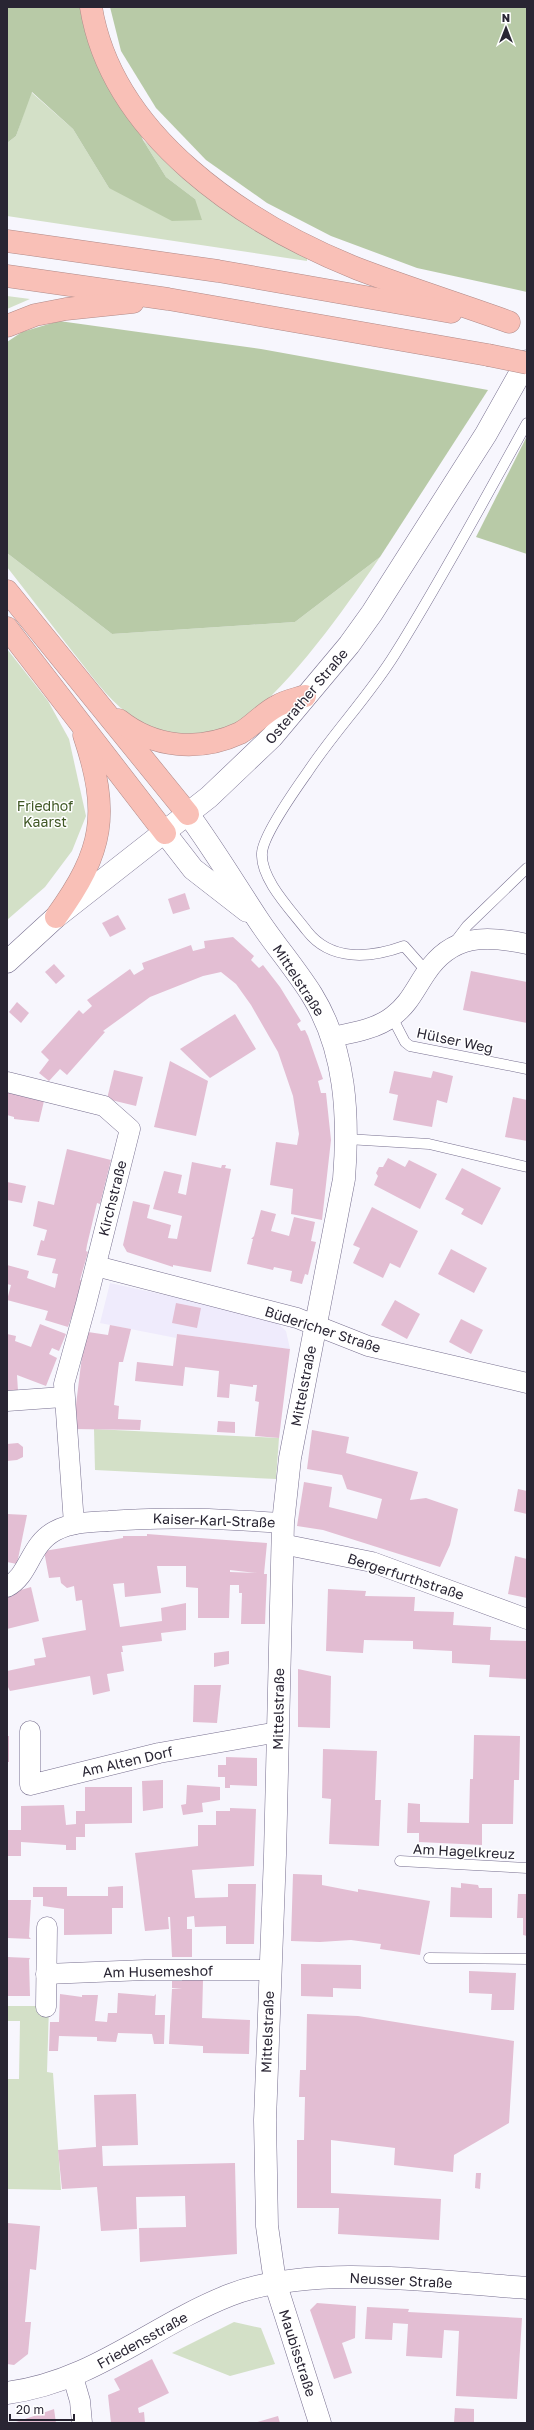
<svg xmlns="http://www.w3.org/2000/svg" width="534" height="2430" font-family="'Golos Text',sans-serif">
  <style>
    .built { fill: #efebfc }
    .green { fill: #d3e0c7 }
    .forest { fill: #b8caa7 }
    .building { fill: #e3bed3; fill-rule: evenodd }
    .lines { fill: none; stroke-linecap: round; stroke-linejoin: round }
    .service-casing { stroke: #776f8f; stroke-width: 11 }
    .minor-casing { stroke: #776f8f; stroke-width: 21 }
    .tertiary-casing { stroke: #776f8f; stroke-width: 23 }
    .secondary-casing { stroke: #776f8f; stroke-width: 23 }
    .motorway-casing { stroke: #b08a89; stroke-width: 23 }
    .service { stroke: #fff; stroke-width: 10 }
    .minor { stroke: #fff; stroke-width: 20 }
    .tertiary { stroke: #fff; stroke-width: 22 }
    .secondary { stroke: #fff; stroke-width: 22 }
    .motorway { stroke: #f9c0b7; stroke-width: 22 }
    .motorway-bridge-casing { stroke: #b08a89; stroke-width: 23; stroke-linecap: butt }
    .motorway-bridge { stroke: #f9c0b7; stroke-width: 22 }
    .labels { text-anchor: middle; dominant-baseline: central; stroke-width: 3; stroke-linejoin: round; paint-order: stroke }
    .street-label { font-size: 14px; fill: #292533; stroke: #fff }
    .park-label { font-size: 14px; fill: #3f5724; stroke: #fff }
  </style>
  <rect width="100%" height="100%" fill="#f7f6fd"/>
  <!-- built -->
  <polygon class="built" points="110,1283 256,1315 276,1322 286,1331 290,1349 177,1334 176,1338 100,1323"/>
  <!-- green -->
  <g class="green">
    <polygon points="31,92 73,129 109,188 195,199 166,177 143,140 194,186 307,256 307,261 7,216 7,143 16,136"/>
    <polygon points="7,296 30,299 7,309"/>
    <path d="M7 553 112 634 295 622 380 557C349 602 275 711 225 729 192 741 156 735 128 714 106 697 89 672 72 651 50 623 29 595 7 567Z"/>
    <polygon points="7,649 48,701 69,739 86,816 72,851 45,887 7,920"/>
    <polygon points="94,1429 279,1438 276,1479 95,1470"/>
    <polygon points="7,2006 49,2006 47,2072 53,2073 61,2190 7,2189 7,2079 19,2079 20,2021 7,2021"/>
    <polygon points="234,2322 261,2328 275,2364 230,2376 172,2353"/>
  </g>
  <!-- forest -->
  <g class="forest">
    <polygon points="7,7 84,7 143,140 166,177 195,199 202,220 172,221 109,188 73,129 32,92 16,136 7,143"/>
    <polygon points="110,7 527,7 527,292 417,268 331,236 267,203 206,160 156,108 121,51"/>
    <polygon points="59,321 261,349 488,390 380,557 295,622 112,634 7,553 7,342 22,332"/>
    <polygon points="527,436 527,554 476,537"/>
  </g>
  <!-- building -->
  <g class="building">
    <polygon points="185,893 190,909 173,914 168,899"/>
    <polygon points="118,915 126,929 110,937 102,923"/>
    <polygon points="233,937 254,956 251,960 259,968 263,965 280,987 301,1021 297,1024 301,1031 305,1030 308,1036 323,1079 318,1081 321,1093 326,1093 331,1140 322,1220 291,1214 293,1189 270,1185 276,1142 297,1145 299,1134 293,1096 278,1052 251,1005 236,984 221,972 203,976 150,997 103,1031 105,1032 67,1075 60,1069 49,1081 39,1073 49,1060 41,1052 79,1010 83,1014 92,1006 87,1000 130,969 134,975 144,969 142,963 191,945 193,951 205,948 204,941"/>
    <polygon points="54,964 65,976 56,984 45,972"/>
    <polygon points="471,971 527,982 527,1023 463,1010"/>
    <polygon points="17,1002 29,1013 21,1023 9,1012"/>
    <polygon points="235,1014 256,1049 210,1078 180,1049"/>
    <polygon points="170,1061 208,1081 196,1136 154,1127"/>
    <polygon points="114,1070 143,1077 136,1106 107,1099"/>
    <polygon points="394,1071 431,1078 433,1071 453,1076 447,1103 437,1100 432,1127 393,1120 398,1095 389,1093"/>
    <polygon points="7,1092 44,1101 39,1122 14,1119 14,1117 7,1115"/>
    <polygon points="513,1097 527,1100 527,1141 505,1137"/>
    <polygon points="67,1149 111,1160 100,1204 97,1203 87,1245 86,1251 88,1252 80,1280 84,1281 68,1327 45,1320 48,1311 7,1300 11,1285 7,1284 7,1265 29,1271 27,1278 55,1288 58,1274 52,1273 56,1259 37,1255 41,1240 44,1241 47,1230 33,1226 38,1201 54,1205"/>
    <polygon points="388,1158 405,1167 409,1160 437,1174 420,1209 374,1185 378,1176 376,1173 379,1167 383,1167"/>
    <polygon points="192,1162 221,1168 222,1165 226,1165 225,1168 231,1169 211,1272 173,1265 173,1267 127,1252 123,1245 133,1201 150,1205 147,1218 171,1225 168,1238 177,1239 182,1216 153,1209 164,1171 182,1175 178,1193 186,1195"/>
    <polygon points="462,1168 501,1188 482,1225 461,1214 464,1209 445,1199"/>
    <polygon points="7,1182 26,1186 22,1203 7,1200"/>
    <polygon points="372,1207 418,1231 400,1268 390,1263 383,1278 353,1263 360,1248 353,1245"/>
    <polygon points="261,1210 276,1214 271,1231 289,1236 294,1217 315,1222 311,1241 316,1242 308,1275 305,1274 302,1284 290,1281 292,1271 274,1267 273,1270 247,1264 253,1239 251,1239 254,1236"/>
    <polygon points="451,1249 487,1268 474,1293 438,1274"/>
    <polygon points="395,1300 420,1314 407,1339 381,1325"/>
    <polygon points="176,1303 201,1308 197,1328 172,1323"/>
    <polygon points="461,1319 483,1330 471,1354 449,1342"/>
    <polygon points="40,1324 66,1334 59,1351 52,1348 49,1354 57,1358 46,1386 17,1375 18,1391 7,1392 7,1334 16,1336 15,1341 31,1347"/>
    <polygon points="110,1325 131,1329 123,1362 119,1362 114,1405 119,1406 118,1419 141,1420 140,1430 73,1429 82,1356 88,1332 108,1335"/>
    <polygon points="177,1334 290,1349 279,1438 255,1436 259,1402 255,1401 257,1385 253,1385 253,1387 230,1384 229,1398 217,1397 219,1371 185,1367 183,1386 135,1381 137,1362 173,1366"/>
    <polygon points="218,1421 235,1422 235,1433 217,1432"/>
    <polygon points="312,1430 349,1437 346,1453 418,1472 410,1500 426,1498 458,1509 450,1545 440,1567 323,1530 297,1526 304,1482 332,1487 329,1507 377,1519 382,1499 347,1489 342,1475 307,1469"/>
    <polygon points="18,1443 23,1447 23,1457 17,1460 7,1461 7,1444"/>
    <polygon points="518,1489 527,1491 527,1514 514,1511"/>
    <polygon points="7,1514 27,1515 17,1564 7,1562"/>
    <path d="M147 1534 267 1543 264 1574H267L265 1624H241L242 1593H239V1585H230L229 1618H198V1588L186 1587V1566H157L161 1593 125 1597 124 1583 113 1584 120 1627 162 1621 161 1608 186 1603V1630L161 1633 162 1641 122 1646 123 1652H121L124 1671 107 1674 110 1691 93 1695 90 1676 10 1691 7 1685V1671L35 1665 34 1659 46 1657 42 1638 86 1630 82 1600 76 1601 74 1586 67 1588 61 1583 60 1577 49 1578 44 1551 123 1538V1536H147ZM230 1570 257 1573 230 1572Z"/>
    <polygon points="515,1556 527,1559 527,1598 508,1594"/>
    <polygon points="31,1587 39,1621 7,1629 7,1594"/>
    <polygon points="328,1589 366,1591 365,1596 415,1597 414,1611 454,1612 453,1625 491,1627 490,1640 527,1641 527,1679 489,1677 490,1665 452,1663 452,1651 413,1649 413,1641 364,1640 363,1653 326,1651"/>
    <polygon points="229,1651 229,1664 214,1667 214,1653"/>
    <polygon points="298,1669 331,1676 330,1728 298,1727"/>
    <polygon points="194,1685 221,1685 217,1723 193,1722"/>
    <polygon points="474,1735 520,1736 519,1780 514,1780 513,1824 482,1824 482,1845 419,1842 419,1833 407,1833 408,1803 420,1804 420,1822 469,1823 470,1779 473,1779"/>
    <rect x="7" y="1736" width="2" height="26"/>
    <polygon points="323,1749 377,1751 375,1800 381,1800 379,1846 329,1844 331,1799 322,1798"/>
    <polygon points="226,1757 257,1758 257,1786 230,1785 230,1788 225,1788 225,1777 218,1777 218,1765 226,1765"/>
    <polygon points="163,1780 163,1808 143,1811 142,1781"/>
    <polygon points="187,1785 220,1787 220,1800 202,1803 203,1812 183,1815 181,1805 186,1804"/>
    <polygon points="85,1787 132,1787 132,1823 85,1824 85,1837 76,1837 76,1850 66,1850 66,1845 21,1842 21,1856 7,1856 7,1830 21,1830 21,1806 64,1805 66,1825 76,1824 76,1811 85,1811"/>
    <polygon points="230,1808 256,1809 254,1866 192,1870 195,1898 228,1897 228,1884 256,1884 254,1944 226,1944 226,1926 195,1927 194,1916 187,1917 187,1929 192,1929 192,1957 172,1957 170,1917 168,1917 169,1929 145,1931 135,1853 198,1846 198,1825 216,1825 216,1811 230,1811"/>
    <polygon points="293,1874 322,1875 322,1885 358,1892 358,1889 430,1901 420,1955 380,1949 381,1944 351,1940 320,1942 291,1941"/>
    <polygon points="461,1883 478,1885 479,1888 492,1888 492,1918 450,1917 451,1887 461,1888"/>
    <polygon points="123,1886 123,1908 112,1908 112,1934 64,1935 64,1909 43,1906 43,1897 33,1897 33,1887 67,1887 67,1896 108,1896 108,1887"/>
    <polygon points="518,1894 527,1894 527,1936 523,1935 523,1918 517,1918"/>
    <polygon points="7,1900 31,1900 29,1937 31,1939 7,1938"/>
    <polygon points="7,1957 30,1958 29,1960 30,1996 7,1996"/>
    <polygon points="301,1964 361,1965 361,1989 333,1988 333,1997 301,1996"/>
    <polygon points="469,1971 516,1973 514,2010 491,2010 492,1994 469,1993"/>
    <polygon points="182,1979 203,1980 202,2018 250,2020 249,2054 203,2053 203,2046 169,2044 172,1989 182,1989 172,1988 172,1981 182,1981"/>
    <polygon points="118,1993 154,1996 156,1994 155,2015 165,2015 164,2044 154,2044 152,2034 118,2033 116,2042 97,2041 97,2037 59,2036 58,2051 49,2051 50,2022 59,2022 60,1994 82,1997 82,1995 98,1995 95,2021 107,2022 108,2013 117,2013"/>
    <polygon points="307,2014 358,2016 514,2041 509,2123 454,2155 453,2172 394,2165 395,2148 331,2140 331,2193 441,2199 439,2240 338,2234 339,2208 297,2208 297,2140 304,2140 305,2097 299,2097 300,2070 306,2070"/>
    <polygon points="136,2094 138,2145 102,2146 103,2166 235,2163 237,2254 140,2262 139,2228 186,2227 185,2196 136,2197 137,2229 101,2231 97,2187 62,2189 58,2150 96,2147 94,2095"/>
    <polygon points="476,2173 481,2173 480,2189 475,2188"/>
    <polygon points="7,2223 40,2226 36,2270 30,2269 25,2322 31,2322 28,2354 14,2365 7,2364"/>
    <polygon points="317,2303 356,2306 355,2338 342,2343 352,2373 334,2379 310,2310"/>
    <polygon points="367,2307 409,2309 408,2312 522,2318 517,2399 456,2396 459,2331 444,2330 442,2358 406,2356 408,2324 393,2323 392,2340 365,2339"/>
    <polygon points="152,2359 169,2393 138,2408 139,2413 144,2412 145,2423 111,2423 108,2395 120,2390 114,2379"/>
    <polygon points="455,2408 474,2409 474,2423 454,2423"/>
    <polygon points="54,2409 56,2423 13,2423 37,2415"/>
    <polygon points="278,2416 280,2423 254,2423"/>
  </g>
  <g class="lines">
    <defs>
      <g id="service">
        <polyline points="454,943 467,926 527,868"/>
        <path d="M427 972 404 946C371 958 331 962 307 931 292 911 260 879 262 853 263 835 295 790 307 773 334 732 369 696 395 654 442 579 484 500 527 423"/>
        <polyline points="392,1017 405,1042 410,1046 527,1069"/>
        <polyline points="347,1139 429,1144 527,1167"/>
        <polyline points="400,1861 527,1868"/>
        <polyline points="429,1958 527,1959"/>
      </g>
      <g id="minor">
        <path d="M332 1037C352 1033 377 1029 393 1016 409 1004 415 989 426 973 452 934 486 935 527 944"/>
        <polyline points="7,1082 104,1106 130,1129 86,1304 64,1384 74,1524"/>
        <polyline points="96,1266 297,1318 368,1346 527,1383"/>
        <polyline points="7,1401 63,1397"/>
        <polyline points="282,1544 372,1562 527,1619"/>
        <path d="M7 1587C30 1575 29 1545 55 1531 72 1522 91 1522 109 1521 168 1516 224 1519 283 1523"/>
        <polyline points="30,1731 30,1785 159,1753 278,1732"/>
        <polyline points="46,1974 145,1970 269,1970"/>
        <polyline points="46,2007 47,1927"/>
        <polyline points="73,2377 80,2401 82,2423"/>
      </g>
      <g id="tertiary">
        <path d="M188 814C213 848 234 883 257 918 274 944 295 968 312 995 346 1050 349 1116 344 1179L290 1458 283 1523 275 1855 265 2120 267 2226 275 2282 320 2423"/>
        <polyline points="165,833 193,869 247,911"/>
      </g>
      <g id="secondary">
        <polyline points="7,962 56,917 209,797 272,737 349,645 372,613 486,434 527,361"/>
        <path d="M7 2393C95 2381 151 2326 230 2295 313 2263 438 2282 527 2288"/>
      </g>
      <g id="motorway">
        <path d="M91 7C112 136 245 224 358 269 408 288 459 304 509 322"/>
        <polyline points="7,241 218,271 451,312"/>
        <polyline points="7,276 168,299 488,355"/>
        <polyline points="7,326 35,315 66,309 133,302"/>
        <polyline points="7,591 188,814"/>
        <polyline points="7,628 165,833"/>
        <path d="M119 720C154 748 199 752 240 733 253 726 263 713 277 706 285 701 296 699 305 696"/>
        <path d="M56 917C104 851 110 813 84 735"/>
      </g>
    </defs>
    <!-- service casing -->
    <use href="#service" class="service-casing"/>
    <!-- minor casing -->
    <use href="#minor" class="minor-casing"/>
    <!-- tertiary casing -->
    <use href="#tertiary" class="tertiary-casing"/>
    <!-- secondary casing -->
    <use href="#secondary" class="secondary-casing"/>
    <!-- motorway casing -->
    <use href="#motorway" class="motorway-casing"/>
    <!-- service -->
    <use href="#service" class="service"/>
    <!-- minor -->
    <use href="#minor" class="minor"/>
    <!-- tertiary -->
    <use href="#tertiary" class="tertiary"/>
    <!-- secondary -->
    <use href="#secondary" class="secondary"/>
    <!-- motorway -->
    <use href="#motorway" class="motorway"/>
    <defs>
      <polyline id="motorway-bridge" points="488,355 527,363"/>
    </defs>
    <!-- motorway-bridge casing -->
    <use href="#motorway-bridge" class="motorway-bridge-casing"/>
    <!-- motorway-bridge -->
    <use href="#motorway-bridge" class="motorway-bridge"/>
  </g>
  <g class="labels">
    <!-- street labels -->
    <g class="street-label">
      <text transform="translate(306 696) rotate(-50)">Osterather Straße</text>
      <text transform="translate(299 980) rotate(57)">Mittelstraße</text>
      <text transform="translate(455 1040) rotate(12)">Hülser Weg</text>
      <text transform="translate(112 1198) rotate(-76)">Kirchstraße</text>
      <text transform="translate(323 1329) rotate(18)">Büdericher Straße</text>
      <text transform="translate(303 1386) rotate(-79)">Mittelstraße</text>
      <text transform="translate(214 1520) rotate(2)">Kaiser-Karl-Straße</text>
      <text transform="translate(406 1576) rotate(18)">Bergerfurthstraße</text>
      <text transform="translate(278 1709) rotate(-89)">Mittelstraße</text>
      <text transform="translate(127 1761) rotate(-13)">Am Alten Dorf</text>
      <text transform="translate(464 1851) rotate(3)">Am Hagelkreuz</text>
      <text transform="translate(158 1971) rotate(-1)">Am Husemeshof</text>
      <text transform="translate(267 2032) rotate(-88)">Mittelstraße</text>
      <text transform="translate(401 2280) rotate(3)">Neusser Straße</text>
      <text transform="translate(142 2340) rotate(-29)">Friedensstraße</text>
      <text transform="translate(298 2353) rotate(72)">Maubisstraße</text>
    </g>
    <!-- park labels -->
    <g class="park-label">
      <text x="45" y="805">Friedhof<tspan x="45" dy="16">Kaarst</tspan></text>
    </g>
  </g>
  <!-- border -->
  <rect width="534" height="2430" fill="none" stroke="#292533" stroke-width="16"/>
  <!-- north arrow -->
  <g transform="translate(506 28)" stroke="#ffffff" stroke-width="3" paint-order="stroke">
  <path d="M0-3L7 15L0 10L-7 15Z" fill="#292533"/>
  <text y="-6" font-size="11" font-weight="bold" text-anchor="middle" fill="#292533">N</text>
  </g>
  <!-- scale -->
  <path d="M10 2414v6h64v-6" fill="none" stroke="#292533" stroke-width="2"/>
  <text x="16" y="2414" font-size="12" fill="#292533" stroke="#ffffff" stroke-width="3" paint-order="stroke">20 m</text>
</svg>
